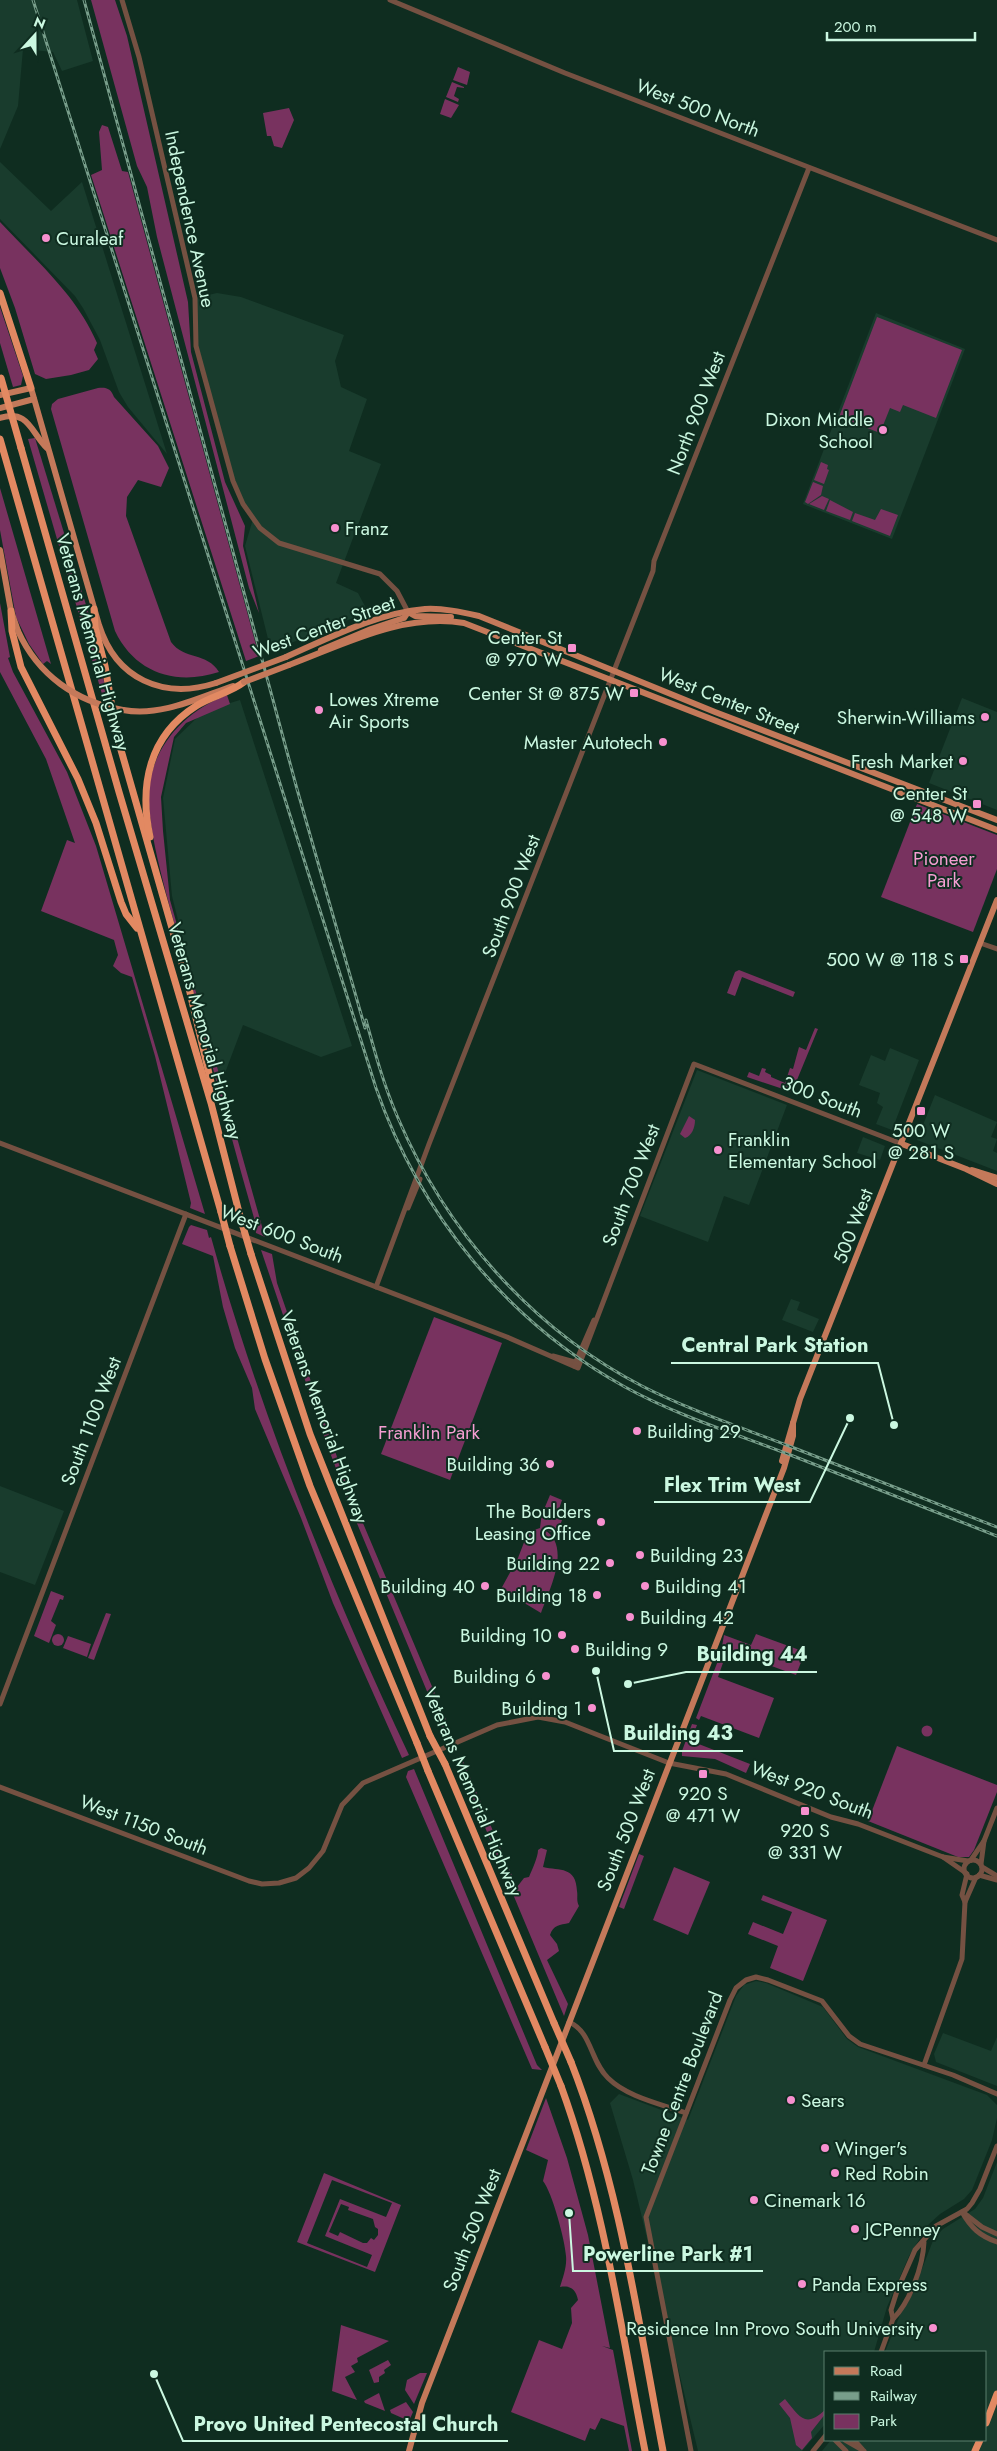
<svg xmlns="http://www.w3.org/2000/svg" width="997" height="2451" font-family="Jost,sans-serif">
  <style>
    .built { fill: #193c2d }
    .green { fill: #78325f; fill-rule: evenodd }
    .lines { fill: none; stroke-linecap: round; stroke-linejoin: round }
    .minor { stroke: #755142; stroke-width: 5 }
    .major { stroke: #c4795a; stroke-width: 6 }
    .highway { stroke: #e28962; stroke-width: 7 }
    .rail-casing { stroke: #789e8b; stroke-width: 3 }
    .rail { stroke: #0f2d20; stroke-width: 1; stroke-dasharray: 4; stroke-linecap: butt }
    .major-bridge { stroke: #c4795a; stroke-width: 6 }
    .highway-bridge { stroke: #e28962; stroke-width: 7 }
    .poi-dot { fill: #f790cf; stroke: #0f2d20; stroke-width: 2 }
    .labels { text-anchor: middle; dominant-baseline: central; stroke-width: 4; stroke-linejoin: round; paint-order: stroke }
    .street-label { font-size: 19px; fill: #cbf8e1; stroke: #0f2d20 }
    .poi-label { font-size: 19px; fill: #cbf8e1; stroke: #0f2d20; text-anchor: end }
    .park-label { font-size: 19px; fill: #f59ed2; stroke: #0f2d20 }
    .leader { fill: none; stroke: #cbf8e1; stroke-width: 2 }
    .callout-dot { fill: #cbf8e1; stroke: #0f2d20; stroke-width: 2 }
    .callout-label { font-size: 20px; text-anchor: middle; font-weight: bold; fill: #cbf8e1; stroke: #0f2d20; stroke-width: 4; stroke-linejoin: round; paint-order: stroke }
  </style>
  <rect width="100%" height="100%" fill="#0f2d20"/>
  <!-- built -->
  <g class="built">
    <polygon points="0,0 77,0 93,61 62,71 53,52 23,49 18,106 0,149"/>
    <polygon points="0,162 51,211 82,182 167,454 128,407 119,392 100,340 83,308 75,296 0,219"/>
    <polygon points="217,293 241,297 344,335 335,361 341,387 367,399 349,451 381,464 336,583 358,593 368,612 271,651 245,546 253,519 233,481 196,346 195,298"/>
    <polygon points="876,313 965,349 892,539 803,504"/>
    <polygon points="962,698 997,712 997,810 929,783"/>
    <polygon points="240,700 352,1046 321,1057 243,1025 225,1073 217,1076 172,896 163,798 175,739 204,711"/>
    <polygon points="890,1048 919,1060 892,1130 876,1124 883,1107 877,1103 880,1093 859,1085 871,1055 885,1061"/>
    <polygon points="697,1070 787,1105 749,1205 724,1196 708,1242 640,1216"/>
    <polygon points="935,1095 997,1122 991,1137 997,1139 993,1151 997,1153 997,1171 917,1140"/>
    <polygon points="863,1137 885,1146 880,1160 857,1153"/>
    <polygon points="791,1299 800,1302 797,1310 819,1319 813,1332 782,1320"/>
    <polygon points="0,1486 64,1511 35,1585 0,1572"/>
    <polygon points="756,1981 766,1983 823,2007 847,2039 858,2047 987,2095 997,2105 997,2118 992,2140 972,2190 964,2199 940,2214 928,2225 909,2256 887,2307 874,2352 826,2352 826,2423 802,2451 698,2451 633,2180 610,2103 619,2094 688,2120 736,1996 744,1985"/>
    <polygon points="943,2033 991,2051 997,2037 997,2086 936,2062 934,2054"/>
    <polygon points="997,2162 997,2451 822,2451 831,2440 986,2440 986,2352 885,2352 900,2315 912,2295 934,2238 943,2229 975,2209 983,2198"/>
  </g>
  <!-- green -->
  <g class="green">
    <polygon points="91,0 115,0 127,36 188,302 191,352 225,482 245,526 243,546 259,613 249,588 157,237 147,187 137,166"/>
    <polygon points="458,67 470,72 467,85 453,80"/>
    <polygon points="452,82 464,87 464,88 457,87 454,96 459,99 458,102 446,97"/>
    <polygon points="445,99 459,105 451,118 440,114"/>
    <polygon points="289,108 294,120 282,148 274,146 271,136 267,136 263,113"/>
    <polygon points="102,125 108,127 122,171 128,172 259,656 246,661 91,175 102,170 99,132"/>
    <path d="M0 222C35 260 76 294 97 343L94 350 98 359 89 370 71 375 46 379 35 374 15 308 0 268Z"/>
    <polygon points="0,307 23,376 21,385 13,387 0,343"/>
    <polygon points="877,317 962,350 936,418 903,405 900,412 890,408 880,433 839,417"/>
    <path d="M98 388C107 387 111 389 114 397L158 446 169 468 161 487 138 480 127 497 126 516 171 642C184 660 207 652 219 672 176 686 135 673 115 631L51 409 52 404 58 399Z"/>
    <polygon points="35,438 94,631 108,702 104,701 28,439"/>
    <polygon points="821,462 828,465 827,469 829,470 824,484 814,480"/>
    <polygon points="813,482 823,486 821,495 808,504 805,502"/>
    <polygon points="0,488 51,664 47,661 43,664 29,644 16,617 0,530"/>
    <polygon points="822,496 829,499 824,510 809,504"/>
    <polygon points="830,500 853,512 850,520 826,511"/>
    <polygon points="881,509 898,515 890,536 852,521 855,513 875,520"/>
    <polygon points="0,603 10,657 8,658 13,672 67,772 96,846 205,1214 190,1208 191,1203 155,1056 132,977 121,973 113,966 118,955 114,940 41,911 67,840 75,843 46,759 0,672"/>
    <path d="M227 695 230 704 186 723 174 737 161 797 163 831 170 900 265 1237 256 1233 254 1226 256 1225C228 1128 203 1030 177 933 167 895 143 818 150 781 158 739 189 710 227 695Z"/>
    <polygon points="917,804 997,835 997,869 973,932 881,897"/>
    <polygon points="739,970 795,992 793,997 742,977 735,996 727,993 735,972"/>
    <polygon points="815,1028 818,1029 792,1092 747,1077 749,1072 759,1076 762,1068 766,1069 765,1072 771,1075 771,1077 785,1083 790,1068 793,1069 799,1047 806,1050"/>
    <path d="M689 1116 695 1120C695 1127 692 1136 685 1138L680 1134Z"/>
    <path d="M191 1225 207 1230 209 1238 211 1237C260 1413 332 1592 409 1755L402 1758 333 1603 301 1518 255 1409 252 1388 235 1348 223 1307 213 1256 182 1244 189 1227Z"/>
    <polygon points="261,1250 272,1254 277,1283 346,1483 450,1729 444,1732 351,1509 325,1439"/>
    <polygon points="434,1317 502,1343 450,1480 381,1454"/>
    <polygon points="550,1495 562,1500 558,1512 545,1507"/>
    <path d="M542 1512 562 1520 557 1534 543 1529C573 1545 549 1590 541 1613L501 1589 518 1558 528 1532 540 1528Z"/>
    <polygon points="51,1591 64,1596 63,1600 60,1599 51,1621 56,1625 49,1643 34,1636"/>
    <polygon points="106,1613 111,1614 94,1660 88,1658"/>
    <polygon points="756,1634 805,1652 796,1675 728,1650 726,1654 721,1652 724,1635 751,1645"/>
    <circle cx="58" cy="1640" r="6"/>
    <polygon points="68,1636 91,1644 87,1657 63,1648"/>
    <polygon points="719,1658 724,1660 718,1677 774,1698 759,1738 701,1716 699,1720 696,1718"/>
    <polygon points="692,1724 697,1725 691,1741 750,1764 746,1773 715,1759 682,1756 682,1751"/>
    <circle cx="927" cy="1731" r="5.5"/>
    <polygon points="897,1746 997,1785 997,1792 974,1850 969,1857 958,1857 868,1821"/>
    <path d="M461 1756 517 1887 524 1878 529 1877C532 1870 538 1857 538 1850L541 1848 547 1850 543 1867C560 1871 576 1866 577 1891 578 1897 576 1900 579 1906L569 1923C560 1925 553 1925 550 1935L557 1944 559 1951 547 1960 568 2004 564 2016 456 1758Z"/>
    <polygon points="414,1769 537,2065 542,2070 532,2069 406,1777 408,1771"/>
    <polygon points="639,1854 644,1856 624,1909 619,1907"/>
    <polygon points="674,1867 710,1882 688,1935 653,1920"/>
    <polygon points="763,1895 827,1920 803,1981 770,1968 778,1946 748,1934 753,1922 783,1934 792,1912 761,1900"/>
    <path d="M546 2098 567 2158 588 2235 610 2348 602 2346 613 2350 632 2451H629L624 2426 601 2418 595 2430 590 2428 585 2441 511 2412 539 2340 562 2349 572 2323 571 2308 578 2300C576 2290 571 2285 560 2287 563 2277 567 2267 566 2256 565 2240 552 2192 543 2181L548 2160 526 2150Z"/>
    <path d="M324 2173 401 2205 375 2272 297 2242ZM332 2180 392 2203 386 2217 340 2199 325 2236 372 2255 367 2267 307 2243ZM341 2204 349 2207 348 2210 373 2219 375 2227 378 2229V2235L374 2240 371 2238 367 2243H363L340 2232 338 2236 329 2232Z"/>
    <polygon points="341,2325 389,2341 357,2358 358,2362 351,2366 355,2372 345,2377 357,2400 332,2391"/>
    <polygon points="388,2360 391,2365 384,2370 385,2373 379,2377 379,2382 374,2383 369,2370"/>
    <polygon points="420,2373 427,2373 414,2404 405,2390 407,2380"/>
    <polygon points="379,2393 385,2411 365,2403 364,2401"/>
    <path d="M785 2399C800 2417 805 2429 826 2409V2413L811 2432 812 2438 802 2450 796 2445 790 2418 779 2404Z"/>
    <polygon points="406,2402 413,2412 409,2421 391,2413 390,2410"/>
  </g>
  <g class="lines">
    <!-- minor -->
    <g class="minor">
      <polyline points="122,0 139,57 195,298 196,346 233,481 243,504 260,528 279,543 380,574 397,591 408,612"/>
      <polyline points="390,0 565,73 997,240"/>
      <polyline points="980,943 997,949"/>
      <polyline points="0,1143 507,1337 578,1368 694,1064 902,1144"/>
      <polyline points="408,1208 420,1179"/>
      <polyline points="376,1287 429,1144 653,571 654,561 809,168"/>
      <polyline points="553,1356 578,1363"/>
      <polyline points="574,1366 594,1320"/>
      <polyline points="0,1704 186,1214"/>
      <polyline points="0,1787 249,1881 262,1884 279,1883 296,1878 309,1868 323,1851 342,1805 363,1783 497,1725 538,1717 565,1722 669,1763 726,1774 831,1817 858,1824 943,1857 968,1861"/>
      <polyline points="943,1857 966,1873"/>
      <polyline points="971,1860 984,1841"/>
      <circle cx="973" cy="1869" r="9"/>
      <polyline points="981,1864 984,1841 997,1808"/>
      <polyline points="982,1867 997,1876"/>
      <polyline points="979,1875 997,1880"/>
      <polyline points="965,1902 976,1877"/>
      <path d="M569 2022C592 2032 590 2061 608 2078 627 2097 661 2104 686 2113"/>
      <polyline points="924,2065 962,1959 965,1902 962,1895 967,1874"/>
      <path d="M962 2212C971 2228 980 2236 997 2242"/>
      <polyline points="964,2213 982,2227 997,2234"/>
      <path d="M893 2319C910 2302 923 2266 924 2242"/>
      <polyline points="881,2352 893,2319 891,2310 897,2291 915,2250 936,2226 967,2209 972,2203 980,2189 997,2146"/>
      <polyline points="835,2440 846,2451"/>
      <polyline points="845,2440 864,2451"/>
      <polyline points="854,2440 862,2449"/>
      <polyline points="691,2451 646,2217 730,2000 736,1988 746,1980 756,1977 768,1980 822,2001 849,2036 860,2044 953,2075 997,2094"/>
      <polyline points="813,2451 826,2435"/>
    </g>
    <!-- major -->
    <g class="major">
      <path d="M0 395 31 388 99 625C116 679 163 700 216 683"/>
      <polyline points="0,408 34,399"/>
      <path d="M0 418C29 409 31 433 47 448"/>
      <polyline points="0,550 11,611 18,631"/>
      <polyline points="408,612 415,616 451,617"/>
      <polyline points="321,650 371,629 404,618 408,612"/>
      <path d="M286 657C329 638 377 613 425 609 443 608 461 612 479 616L715 712 997 820"/>
      <path d="M289 665C345 644 403 613 464 623L997 830"/>
      <path d="M123 710C161 717 198 698 233 686"/>
      <polyline points="902,1144 966,1169 997,1184"/>
      <polyline points="972,1170 997,1178"/>
      <polyline points="782,1461 800,1399 997,900"/>
      <polyline points="409,2451 422,2403 784,1468 793,1436 793,1423"/>
    </g>
    <!-- highway -->
    <g class="highway">
      <polyline points="0,293 31,388"/>
      <polyline points="0,439 221,1212"/>
      <polyline points="21,448 119,792 211,1103 241,1220"/>
      <polyline points="94,609 95,627 105,666 117,736 188,984 211,1082 211,1095"/>
      <polyline points="11,611 12,631 21,667 78,779 96,823 121,902 126,914 137,928"/>
      <path d="M150 837C139 785 149 736 196 706 211 696 230 693 244 682"/>
      <polyline points="230,1246 265,1359 310,1486 417,1743"/>
      <polyline points="251,1254 310,1434 430,1736"/>
      <polyline points="445,1764 554,2023"/>
      <polyline points="428,1771 545,2047"/>
      <path d="M571 2062C620 2187 638 2320 663 2451"/>
      <path d="M561 2086C604 2204 621 2329 645 2451"/>
      <polyline points="986,2423 997,2394"/>
      <polyline points="975,2451 980,2440"/>
    </g>
    <defs>
      <g id="rail">
        <path d="M33 0 376 1088C420 1214 507 1322 625 1387 676 1415 733 1433 788 1454 857 1481 927 1508 997 1536"/>
        <polyline points="84,0 297,789 365,1028"/>
        <path d="M366 1020C375 1053 384 1086 398 1118 446 1231 532 1329 642 1386 689 1410 740 1427 789 1446 858 1473 927 1500 997 1527"/>
      </g>
    </defs>
    <!-- rail casing -->
    <use href="#rail" class="rail-casing"/>
    <!-- rail -->
    <use href="#rail" class="rail"/>
    <!-- major-bridge -->
    <g class="major-bridge">
      <path d="M18 631C38 675 76 702 123 710"/>
      <polyline points="244,682 289,665"/>
      <polyline points="216,683 286,657"/>
    </g>
    <!-- highway-bridge -->
    <g class="highway-bridge">
      <polyline points="1,378 21,448"/>
      <polyline points="221,1212 230,1246"/>
      <polyline points="241,1220 251,1254"/>
      <polyline points="430,1736 445,1764"/>
      <polyline points="417,1743 428,1771"/>
      <polyline points="554,2023 571,2062"/>
      <polyline points="545,2047 561,2086"/>
    </g>
  </g>
  <!-- markers -->
  <g class="poi-dot">
    <circle cx="46" cy="238" r="5"/>
    <circle cx="883" cy="430" r="5"/>
    <circle cx="335" cy="528" r="5"/>
    <rect x="567" y="643" width="10" height="10" rx="2.5"/>
    <rect x="629" y="688" width="10" height="10" rx="2.5"/>
    <circle cx="319" cy="710" r="5"/>
    <circle cx="985" cy="717" r="5"/>
    <circle cx="663" cy="742" r="5"/>
    <circle cx="963" cy="761" r="5"/>
    <rect x="972" y="799" width="10" height="10" rx="2.5"/>
    <rect x="959" y="954" width="10" height="10" rx="2.5"/>
    <rect x="916" y="1106" width="10" height="10" rx="2.5"/>
    <circle cx="718" cy="1150" r="5"/>
    <circle cx="637" cy="1431" r="5"/>
    <circle cx="550" cy="1464" r="5"/>
    <circle cx="601" cy="1522" r="5"/>
    <circle cx="640" cy="1555" r="5"/>
    <circle cx="610" cy="1563" r="5"/>
    <circle cx="485" cy="1586" r="5"/>
    <circle cx="645" cy="1586" r="5"/>
    <circle cx="597" cy="1595" r="5"/>
    <circle cx="630" cy="1617" r="5"/>
    <circle cx="562" cy="1635" r="5"/>
    <circle cx="575" cy="1649" r="5"/>
    <circle cx="546" cy="1676" r="5"/>
    <circle cx="592" cy="1708" r="5"/>
    <rect x="698" y="1769" width="10" height="10" rx="2.5"/>
    <rect x="800" y="1806" width="10" height="10" rx="2.5"/>
    <circle cx="791" cy="2100" r="5"/>
    <circle cx="825" cy="2148" r="5"/>
    <circle cx="835" cy="2173" r="5"/>
    <circle cx="754" cy="2200" r="5"/>
    <circle cx="855" cy="2229" r="5"/>
    <circle cx="802" cy="2284" r="5"/>
    <circle cx="933" cy="2328" r="5"/>
  </g>
  <g class="labels">
    <!-- street labels -->
    <g class="street-label">
      <text transform="translate(698 108) rotate(21)">West 500 North</text>
      <text transform="translate(190 219) rotate(78)">Independence Avenue</text>
      <text transform="translate(696 413) rotate(-69)">North 900 West</text>
      <text transform="translate(324 627) rotate(-20)">West Center Street</text>
      <text transform="translate(93 642) rotate(74)">Veterans Memorial Highway</text>
      <text transform="translate(729 701) rotate(22)">West Center Street</text>
      <text transform="translate(511 896) rotate(-69)">South 900 West</text>
      <text transform="translate(205 1031) rotate(74)">Veterans Memorial Highway</text>
      <text transform="translate(822 1097) rotate(21)">300 South</text>
      <text transform="translate(631 1185) rotate(-69)">South 700 West</text>
      <text transform="translate(853 1226) rotate(-69)">500 West</text>
      <text transform="translate(282 1234) rotate(21)">West 600 South</text>
      <text transform="translate(324 1417) rotate(70)">Veterans Memorial Highway</text>
      <text transform="translate(91 1421) rotate(-69)">South 1100 West</text>
      <text transform="translate(812 1790) rotate(21)">West 920 South</text>
      <text transform="translate(473 1792) rotate(67)">Veterans Memorial Highway</text>
      <text transform="translate(144 1825) rotate(21)">West 1150 South</text>
      <text transform="translate(626 1830) rotate(-69)">South 500 West</text>
      <text transform="translate(682 2083) rotate(-69)">Towne Centre Boulevard</text>
      <text transform="translate(472 2230) rotate(-69)">South 500 West</text>
    </g>
    <!-- poi labels -->
    <g class="poi-label">
      <text x="56" y="238" text-anchor="start">Curaleaf</text>
      <text x="873" y="419">Dixon Middle<tspan x="873" dy="22">School</tspan></text>
      <text x="345" y="528" text-anchor="start">Franz</text>
      <text x="562" y="637">Center St<tspan x="562" dy="22">@ 970 W</tspan></text>
      <text x="624" y="693">Center St @ 875 W</text>
      <text x="329" y="699" text-anchor="start">Lowes Xtreme<tspan x="329" dy="22">Air Sports</tspan></text>
      <text x="975" y="717">Sherwin-Williams</text>
      <text x="653" y="742">Master Autotech</text>
      <text x="953" y="761">Fresh Market</text>
      <text x="967" y="793">Center St<tspan x="967" dy="22">@ 548 W</tspan></text>
      <text x="954" y="959">500 W @ 118 S</text>
      <text x="921" y="1130" text-anchor="middle">500 W<tspan x="921" dy="22">@ 281 S</tspan></text>
      <text x="728" y="1139" text-anchor="start">Franklin<tspan x="728" dy="22">Elementary School</tspan></text>
      <text x="647" y="1431" text-anchor="start">Building 29</text>
      <text x="540" y="1464">Building 36</text>
      <text x="591" y="1511">The Boulders<tspan x="591" dy="22">Leasing Office</tspan></text>
      <text x="650" y="1555" text-anchor="start">Building 23</text>
      <text x="600" y="1563">Building 22</text>
      <text x="475" y="1586">Building 40</text>
      <text x="655" y="1586" text-anchor="start">Building 41</text>
      <text x="587" y="1595">Building 18</text>
      <text x="640" y="1617" text-anchor="start">Building 42</text>
      <text x="552" y="1635">Building 10</text>
      <text x="585" y="1649" text-anchor="start">Building 9</text>
      <text x="536" y="1676">Building 6</text>
      <text x="582" y="1708">Building 1</text>
      <text x="703" y="1793" text-anchor="middle">920 S<tspan x="703" dy="22">@ 471 W</tspan></text>
      <text x="805" y="1830" text-anchor="middle">920 S<tspan x="805" dy="22">@ 331 W</tspan></text>
      <text x="801" y="2100" text-anchor="start">Sears</text>
      <text x="835" y="2148" text-anchor="start">Winger's</text>
      <text x="845" y="2173" text-anchor="start">Red Robin</text>
      <text x="764" y="2200" text-anchor="start">Cinemark 16</text>
      <text x="865" y="2229" text-anchor="start">JCPenney</text>
      <text x="812" y="2284" text-anchor="start">Panda Express</text>
      <text x="923" y="2328">Residence Inn Provo South University</text>
    </g>
    <!-- park labels -->
    <g class="park-label">
      <text x="944" y="858">Pioneer<tspan x="944" dy="22">Park</tspan></text>
      <text x="429" y="1432">Franklin Park</text>
    </g>
  </g>
  <!-- callouts -->
  <path class="leader" d="M894 1425L878 1363H671M850 1418L810 1502H654M628 1684L686 1672H817M596 1671L614 1751H743M569 2213L573 2271H763M154 2374L183 2441H508"/>
  <g class="callout-dot">
    <circle cx="894" cy="1425" r="5"/>
    <circle cx="850" cy="1418" r="5"/>
    <circle cx="628" cy="1684" r="5"/>
    <circle cx="596" cy="1671" r="5"/>
    <circle cx="569" cy="2213" r="5"/>
    <circle cx="154" cy="2374" r="5"/>
  </g>
  <g class="callout-label">
    <text x="775" y="1352">Central Park Station</text>
    <text x="732" y="1492">Flex Trim West</text>
    <text x="752" y="1661">Building 44</text>
    <text x="678" y="1740">Building 43</text>
    <text x="668" y="2261">Powerline Park #1</text>
    <text x="346" y="2431">Provo United Pentecostal Church</text>
  </g>
  <!-- legend -->
  <rect x="824" y="2351" width="162" height="90" fill="#0f2d20" stroke="#5a7e6d"/>
  <rect x="834" y="2367" width="25" height="8" fill="#c4795a" stroke="#5a7e6d"/>
  <text x="870" y="2376" font-size="15" fill="#cbf8e1">Road</text>
  <rect x="834" y="2392" width="25" height="8" fill="#789e8b" stroke="#5a7e6d"/>
  <text x="870" y="2401" font-size="15" fill="#cbf8e1">Railway</text>
  <rect x="834" y="2414" width="25" height="15" fill="#78325f" stroke="#5a7e6d"/>
  <text x="870" y="2426" font-size="15" fill="#cbf8e1">Park</text>
  <!-- north arrow -->
  <g transform="translate(35 35) rotate(21)" stroke="#0f2d20" stroke-width="4" paint-order="stroke">
  <path d="M0-4L9 19L0 12L-9 19Z" fill="#cbf8e1"/>
  <text y="-8" font-size="14" font-weight="bold" text-anchor="middle" fill="#cbf8e1">N</text>
  </g>
  <!-- scale -->
  <path d="M827 32v8h148v-8" fill="none" stroke="#cbf8e1" stroke-width="2.5"/>
  <text x="834" y="32" font-size="15" fill="#cbf8e1" stroke="#0f2d20" stroke-width="4" paint-order="stroke">200 m</text>
</svg>
